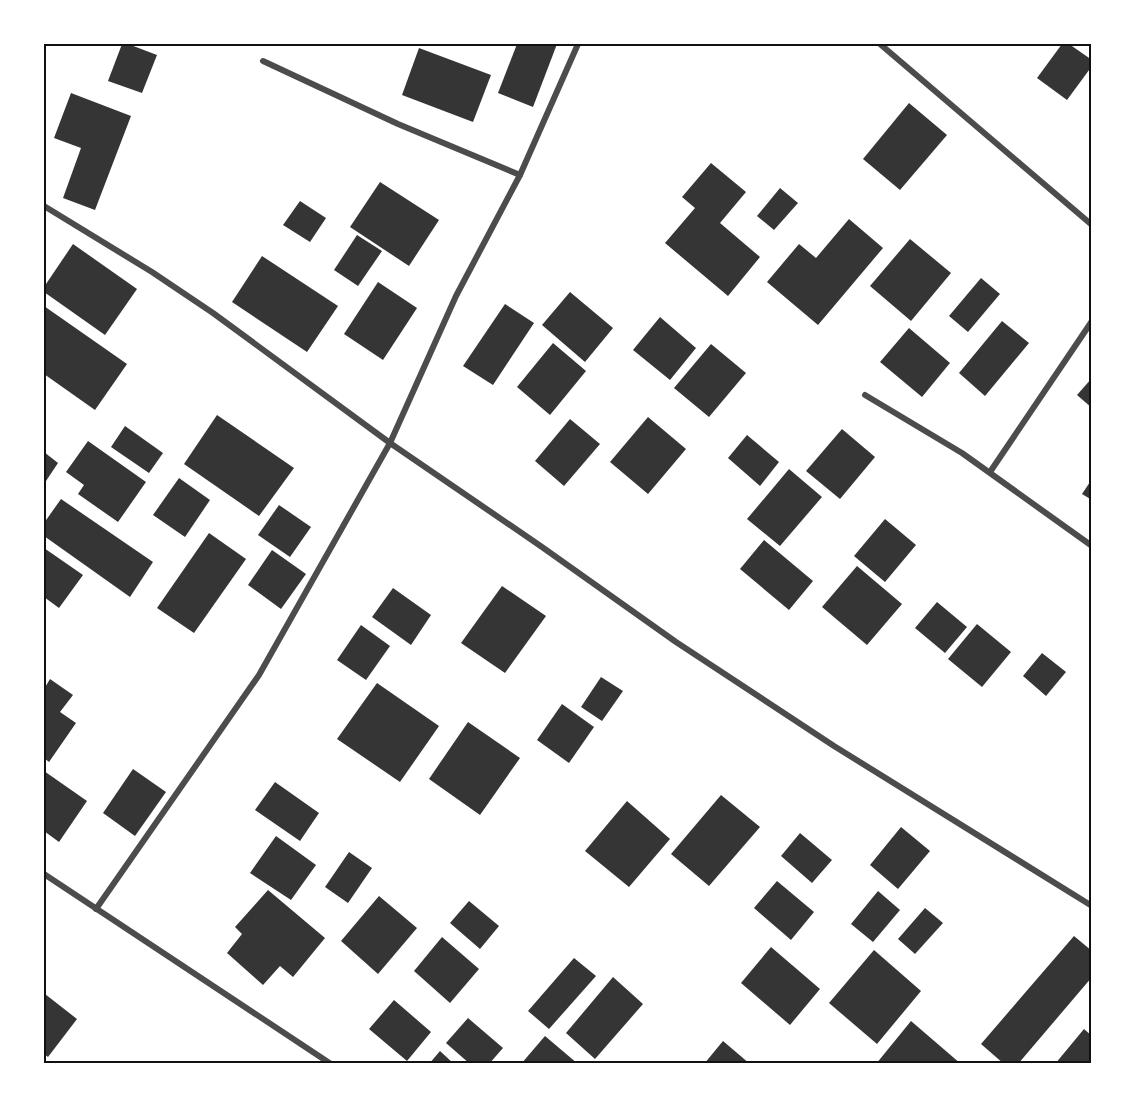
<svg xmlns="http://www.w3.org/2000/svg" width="1135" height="1107" font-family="Cabin,sans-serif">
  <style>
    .building { fill: #353535 }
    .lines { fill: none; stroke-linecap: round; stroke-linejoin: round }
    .minor { stroke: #4c4c4c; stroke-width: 6 }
    .neatline { fill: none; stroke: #111; stroke-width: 2 }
  </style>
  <rect width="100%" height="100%" fill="#fff"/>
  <!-- building -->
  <g class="building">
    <polygon points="122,44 128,44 157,55 142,93 108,81"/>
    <polygon points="517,44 557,44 533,107 498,93"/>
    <polygon points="1062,44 1069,44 1092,60 1092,66 1067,100 1037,78"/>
    <polygon points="419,48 491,75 473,122 402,95"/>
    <polygon points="71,93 131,116 95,210 63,198 81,148 54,138"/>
    <polygon points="909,103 947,135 900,190 863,159"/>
    <polygon points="711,163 746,192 720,223 760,257 728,296 665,243 695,208 682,197"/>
    <polygon points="380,182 439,220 409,266 350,227"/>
    <polygon points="780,188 798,203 774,230 757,216"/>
    <polygon points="300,201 326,218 310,242 283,225"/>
    <polygon points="849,219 883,248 818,325 767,282 799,244 816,258"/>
    <polygon points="357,235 382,251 358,286 334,270"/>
    <polygon points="910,239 951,273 911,321 870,286"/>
    <polygon points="73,244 137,289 105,335 44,292 44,287"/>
    <polygon points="262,256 338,306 307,352 232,302"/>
    <polygon points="981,278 1000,294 968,332 949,316"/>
    <polygon points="378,282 417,308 383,360 344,334"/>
    <polygon points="570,292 613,328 585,362 542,325"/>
    <polygon points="505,304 534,323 493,385 463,366"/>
    <polygon points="44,306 127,364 95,410 44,374"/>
    <polygon points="660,317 696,348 670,380 633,350"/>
    <polygon points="1002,321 1029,343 985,396 959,373"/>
    <polygon points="909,328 950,363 922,397 880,362"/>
    <polygon points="553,343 586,371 550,415 517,387"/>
    <polygon points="711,344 746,373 709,417 674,388"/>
    <polygon points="1092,378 1092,408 1077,395"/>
    <polygon points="217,415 294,468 259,516 184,464"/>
    <polygon points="648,417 686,449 648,494 610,462"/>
    <polygon points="570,419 600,444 564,486 535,461"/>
    <polygon points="125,426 163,453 149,473 111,447"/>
    <polygon points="842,429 875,457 840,499 806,471"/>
    <polygon points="747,435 779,462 760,486 728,458"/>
    <polygon points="88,441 146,482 118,522 78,494 84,485 66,472"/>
    <polygon points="44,452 58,463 44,484"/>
    <polygon points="789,469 822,497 780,546 747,519"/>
    <polygon points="179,478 210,500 185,537 153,515"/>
    <polygon points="1092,479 1092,500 1082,494"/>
    <polygon points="61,499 153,562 130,597 44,536 44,523"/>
    <polygon points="279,505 311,527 290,557 258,535"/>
    <polygon points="885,519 916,545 885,582 854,556"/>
    <polygon points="209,533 246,559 194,633 157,608"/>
    <polygon points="764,540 813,581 789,610 740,569"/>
    <polygon points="44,548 83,575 59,608 44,597"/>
    <polygon points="272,550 306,574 281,609 248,585"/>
    <polygon points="857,566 902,604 867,645 822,607"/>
    <polygon points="502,586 546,616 505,673 461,643"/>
    <polygon points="393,588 431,615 411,645 372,617"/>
    <polygon points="937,602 967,627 945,653 915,628"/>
    <polygon points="977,624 1011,652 982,687 948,659"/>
    <polygon points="361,625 390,646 366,680 337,660"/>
    <polygon points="1042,653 1066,672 1046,696 1023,676"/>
    <polygon points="601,677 623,691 602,721 581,707"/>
    <polygon points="50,679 73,695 60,712 76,723 49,762 44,758 44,689"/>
    <polygon points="377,683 439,726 400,782 337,739"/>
    <polygon points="562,704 594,727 569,763 537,740"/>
    <polygon points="468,722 520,758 480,815 429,779"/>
    <polygon points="133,769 166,792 135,836 103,813"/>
    <polygon points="44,771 87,801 59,842 44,831"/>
    <polygon points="275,782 319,813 300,841 255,810"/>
    <polygon points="721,795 760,827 709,886 671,854"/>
    <polygon points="627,801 670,839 629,887 585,851"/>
    <polygon points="901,827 930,851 898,889 870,865"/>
    <polygon points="800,833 832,860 812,883 781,856"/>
    <polygon points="276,836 316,865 291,900 250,873"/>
    <polygon points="349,852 372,868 348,903 325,887"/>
    <polygon points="777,881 814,912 791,940 754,908"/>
    <polygon points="268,890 325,938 293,977 280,966 263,985 227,953 242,934 235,927"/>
    <polygon points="878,891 900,910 873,942 851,924"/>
    <polygon points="379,896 417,928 378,974 341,941"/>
    <polygon points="469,901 499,926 480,949 450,923"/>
    <polygon points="925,908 943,923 915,954 898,939"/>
    <polygon points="1074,936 1092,951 1092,977 1018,1064 1004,1064 981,1044"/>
    <polygon points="442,937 479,969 450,1003 414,971"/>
    <polygon points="771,947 820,989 790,1025 741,983"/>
    <polygon points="874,950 921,991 877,1044 829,1003"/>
    <polygon points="574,958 596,976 549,1029 528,1011"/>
    <polygon points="613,977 643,1004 595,1059 566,1033"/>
    <polygon points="45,994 77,1019 48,1057 44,1054 44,996"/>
    <polygon points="394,1000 431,1032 407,1061 369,1029"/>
    <polygon points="468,1018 503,1048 489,1064 470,1064 446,1043"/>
    <polygon points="911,1021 961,1064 876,1064"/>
    <polygon points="1084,1029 1092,1036 1092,1064 1055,1064"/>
    <polygon points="545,1036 578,1064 521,1064"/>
    <polygon points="723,1041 750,1064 704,1064"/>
    <polygon points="440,1051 454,1064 429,1064"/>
  </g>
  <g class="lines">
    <!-- minor -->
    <g class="minor">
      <polyline points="880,44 1092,225"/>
      <polyline points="520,175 578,44"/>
      <polyline points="44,206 152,272 213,313 390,443 542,547 676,642 834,746 1092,906"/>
      <polyline points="865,395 962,453 1092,546"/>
      <polyline points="990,472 1092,321"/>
      <polyline points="44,874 331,1064"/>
      <polyline points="96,909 259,675 390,443 456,296 520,175 398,124 263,61"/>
    </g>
  </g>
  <!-- border -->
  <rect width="1135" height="1107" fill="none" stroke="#ffffff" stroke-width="90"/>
  <rect x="45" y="45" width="1045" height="1017" class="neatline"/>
</svg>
